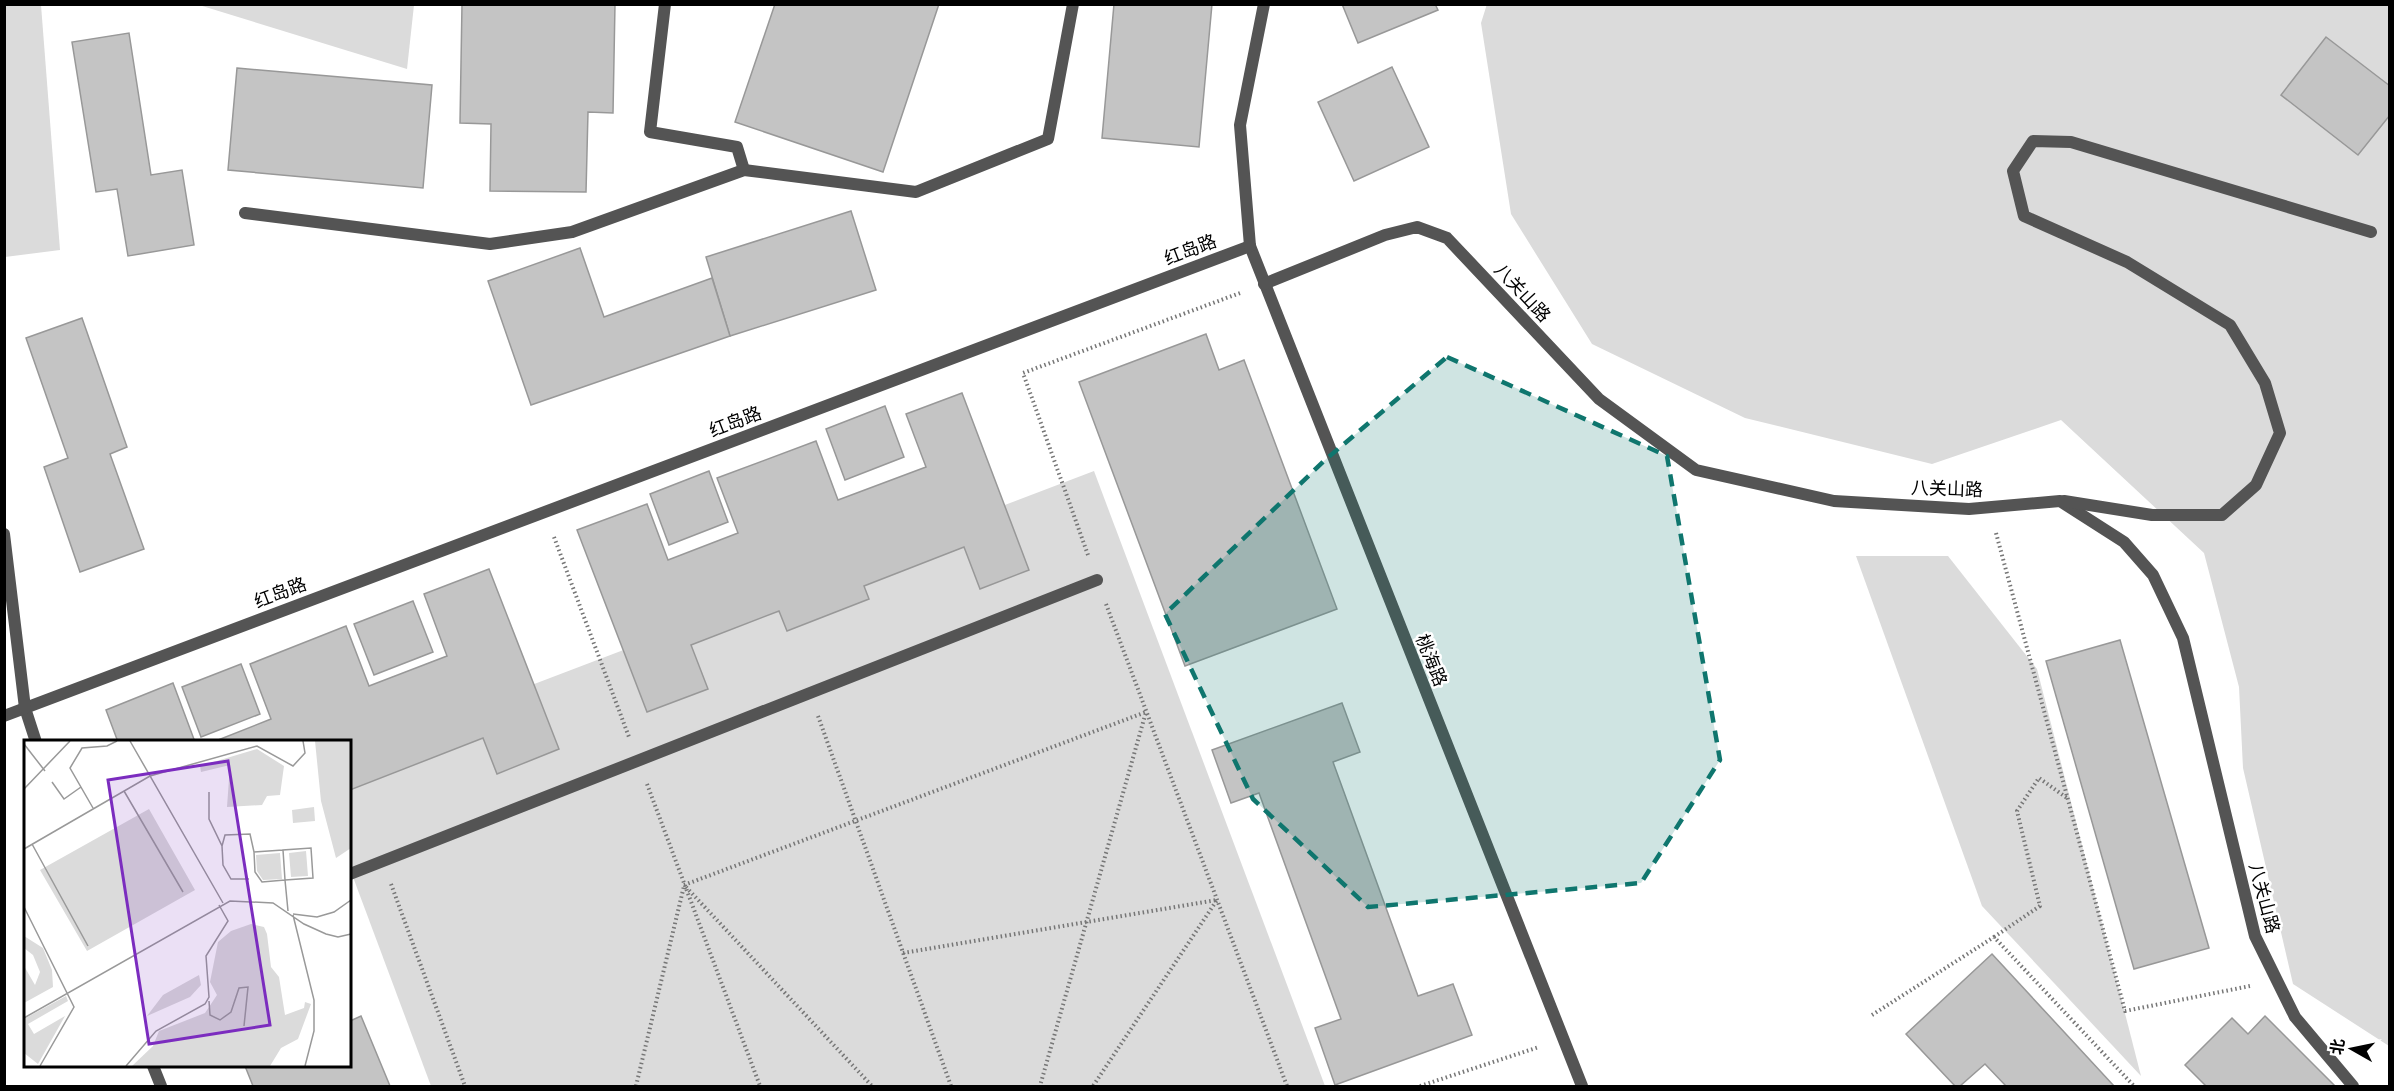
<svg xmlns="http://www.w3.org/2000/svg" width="2394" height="1091" font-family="Barlow,'Noto Sans SC',sans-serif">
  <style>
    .green { fill: #dbdbdb }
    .building { fill: #c4c4c4; stroke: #989898; stroke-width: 1.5 }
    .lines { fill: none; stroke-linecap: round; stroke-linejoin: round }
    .path { stroke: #767676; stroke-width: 4; stroke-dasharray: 1.5 3; stroke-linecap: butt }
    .service { stroke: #545454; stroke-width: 12 }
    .minor { stroke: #545454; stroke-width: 12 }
    .tertiary { stroke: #545454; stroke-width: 12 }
    .marked { fill: #0f766e; fill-opacity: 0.2; stroke: #0f766e; stroke-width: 4.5; stroke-dasharray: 12 8; stroke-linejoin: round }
    .labels { text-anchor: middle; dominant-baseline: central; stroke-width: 5; stroke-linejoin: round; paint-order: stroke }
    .street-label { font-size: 18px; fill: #000; stroke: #fff }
    .inset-road { fill: none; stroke: #999; stroke-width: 1.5 }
    .view { fill: #7b2cbf; fill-opacity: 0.15; stroke: #7b2cbf; stroke-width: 3 }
    .inset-edge { fill: none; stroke: #000; stroke-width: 3 }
  </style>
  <rect width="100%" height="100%" fill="#fff"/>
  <!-- green -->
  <g class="green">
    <polygon points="1487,4 2389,5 2389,1046 2293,984 2243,768 2239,687 2204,553 2061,420 1932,464 1745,418 1592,344 1511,214 1481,23"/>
    <polygon points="4,5 41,5 60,250 5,257"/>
    <polygon points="199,5 414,5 407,69"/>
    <polygon points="1094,471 1325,1086 431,1086 350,869 350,754"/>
    <polygon points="1856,556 1948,556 2037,669 2141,1076 1982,906"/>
  </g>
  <!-- building -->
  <g class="building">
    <polygon points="462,4 615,4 613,113 588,112 586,192 490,191 491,124 460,123"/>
    <polygon points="775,4 939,4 883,172 735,122"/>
    <polygon points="1114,4 1212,4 1199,147 1102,138"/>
    <polygon points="1342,4 1435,4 1438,10 1358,43"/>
    <polygon points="129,33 151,175 182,170 194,245 128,256 117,189 96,192 72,42"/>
    <polygon points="2326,37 2390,86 2390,115 2358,155 2281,95"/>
    <polygon points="1392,67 1429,147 1354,181 1318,102"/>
    <polygon points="237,68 432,85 423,188 228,170"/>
    <polygon points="851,211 876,290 730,336 706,257"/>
    <polygon points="580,248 604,317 712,278 730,336 531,405 488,281"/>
    <polygon points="82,318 127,447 110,454 144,549 80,572 44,467 68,458 26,338"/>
    <polygon points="1206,334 1219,370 1244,360 1337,609 1185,666 1079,382"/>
    <polygon points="962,393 1029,570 980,589 964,547 864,586 869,599 787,631 779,611 691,645 708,689 647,712 577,530 647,504 668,560 738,533 717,478 816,441 838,500 926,467 906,414"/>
    <polygon points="885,406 904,457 845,480 826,429"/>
    <polygon points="709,471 728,522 669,545 650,494"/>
    <polygon points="489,569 559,749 497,774 483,738 350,790 350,742 213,742 271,719 250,664 346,626 369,686 447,656 424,594"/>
    <polygon points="413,601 433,652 374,675 354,624"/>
    <polygon points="2120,640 2209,948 2134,969 2046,661"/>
    <polygon points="241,664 260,714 201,737 182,687"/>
    <polygon points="173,683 195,742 118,742 106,710"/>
    <polygon points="1342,703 1360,752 1333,762 1418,996 1453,984 1472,1035 1335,1085 1315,1028 1341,1019 1259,793 1231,803 1212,750"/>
    <polygon points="1992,954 2114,1086 2006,1086 1985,1064 1960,1086 1955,1086 1906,1034"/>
    <polygon points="361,1016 390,1086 253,1086 245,1066 350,1066 350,1021"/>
    <polygon points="2265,1016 2335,1086 2206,1086 2185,1065 2232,1018 2248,1034"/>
  </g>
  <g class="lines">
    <!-- path -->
    <g class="path">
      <polyline points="1996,533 2125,1011 2250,986"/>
      <polyline points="554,537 629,737"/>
      <polyline points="1088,555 1023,373 1240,293"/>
      <polyline points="1106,604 1287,1086"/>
      <polyline points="818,716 951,1086"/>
      <polyline points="647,784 760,1086"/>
      <polyline points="391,884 465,1086"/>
      <polyline points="684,885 1146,712 1040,1086"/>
      <polyline points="686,887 872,1086"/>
      <polyline points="1994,937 2040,906 2017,811 2039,778 2067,798"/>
      <polyline points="903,953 1217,900 1093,1086"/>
      <polyline points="1872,1015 1994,937 2134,1086"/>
      <polyline points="636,1086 684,886"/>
      <polyline points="1420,1086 1539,1047"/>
    </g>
    <!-- service -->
    <g class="service">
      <polyline points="665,4 650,132 737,147 744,170"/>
      <polyline points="245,213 490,244 572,232 744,170 916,192 1048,139 1073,4"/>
      <polyline points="1250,246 1582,1086"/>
      <polyline points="1264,284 1385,235 1417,227 1447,238 1599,399 1696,470 1834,501 1969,509 2060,501 2124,542 2153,575 2183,638 2255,936 2295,1017 2353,1086"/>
      <polyline points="2064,501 2152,515 2222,515 2256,485 2280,433 2265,383 2230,325 2127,262 2024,216 2013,171 2033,141 2071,142 2371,232"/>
      <polyline points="25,708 36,742"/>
      <polyline points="350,874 1097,580"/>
      <polyline points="153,1066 161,1086"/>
    </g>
    <!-- minor -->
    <polyline class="minor" points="4,716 1250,246"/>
    <!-- tertiary -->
    <g class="tertiary">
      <polyline points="1250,246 1240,125 1264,4"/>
      <polyline points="4,534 25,708"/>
    </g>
  </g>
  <!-- marked area -->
  <path class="marked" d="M1447 357 1667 456 1720 760 1641 883 1368 907 1253 799 1165 614 1325 460Z"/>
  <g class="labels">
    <!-- street labels -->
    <g class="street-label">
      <text transform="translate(1190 249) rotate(-21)">红岛路</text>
      <text transform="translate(1523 292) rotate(47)">八关山路</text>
      <text transform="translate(735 421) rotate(-21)">红岛路</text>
      <text transform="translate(1947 488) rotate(2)">八关山路</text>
      <text transform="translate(280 592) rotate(-21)">红岛路</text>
      <text transform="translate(1432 660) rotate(68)">桃海路</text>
      <text transform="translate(2265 898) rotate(75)">八关山路</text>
    </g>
  </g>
  <!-- overview -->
  <g transform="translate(24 740)">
    <rect width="327" height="327" fill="#fff"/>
    <path d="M291 1H327V108L312 118 297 61ZM233 9 260 26 256 55 243 56 238 65 203 67 206 25 177 32 176 26ZM290 67 291 81 269 83 268 70ZM125 69 171 150 63 211 16 130ZM282 111 284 136 267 137 265 113ZM256 113 258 139 239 140 233 131 232 115ZM227 184 240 187 243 194 247 227 255 237 261 275 280 268 281 262 287 264 274 299 257 308 246 326H108L129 306 135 291 181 273 193 255 186 242 194 202 207 191ZM0 196 19 208 28 230 29 247 0 263V226L11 245 16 232 9 215 0 208ZM175 235 177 245 166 257 123 276 139 255ZM42 256 44 261 4 284 10 294 41 276 14 324 0 313V279Z" fill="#dbdbdb"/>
    <path class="inset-road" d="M106 1 199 163M0 4 21 31M28 42 40 59 57 47M0 49 46 1M100 51 159 152M185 52V79L198 106 199 125 207 139H225M69 68 46 28 58 8 83 6 93 1M8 104 64 206M198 106 201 95 226 94 230 112M0 109 126 36 233 6 269 26 281 13 279 1M259 110 230 112 231 132 238 142 261 140 289 138 287 108 259 110 261 140 264 171M0 167 50 267 16 326M269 174 293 177 310 172 327 160M269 175 290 260V291L281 326M185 261 186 275 196 280 207 272 215 248 224 247 220 286M0 278 206 161 249 163 280 184 302 194 314 197 327 194M102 326 132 291 181 264 185 257 182 216 204 181 195 165"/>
    <path class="view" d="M204 21 246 285 125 304 84 40Z"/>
    <rect width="327" height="327" class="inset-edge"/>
  </g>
  <!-- border -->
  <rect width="2394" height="1091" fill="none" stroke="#000000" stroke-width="12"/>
  <!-- north arrow -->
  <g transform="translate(2352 1049) rotate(279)" stroke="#ffffff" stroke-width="4.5" paint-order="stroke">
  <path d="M0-4.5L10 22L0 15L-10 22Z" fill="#000000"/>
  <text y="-9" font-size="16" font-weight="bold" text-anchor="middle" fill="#000000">北</text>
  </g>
</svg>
